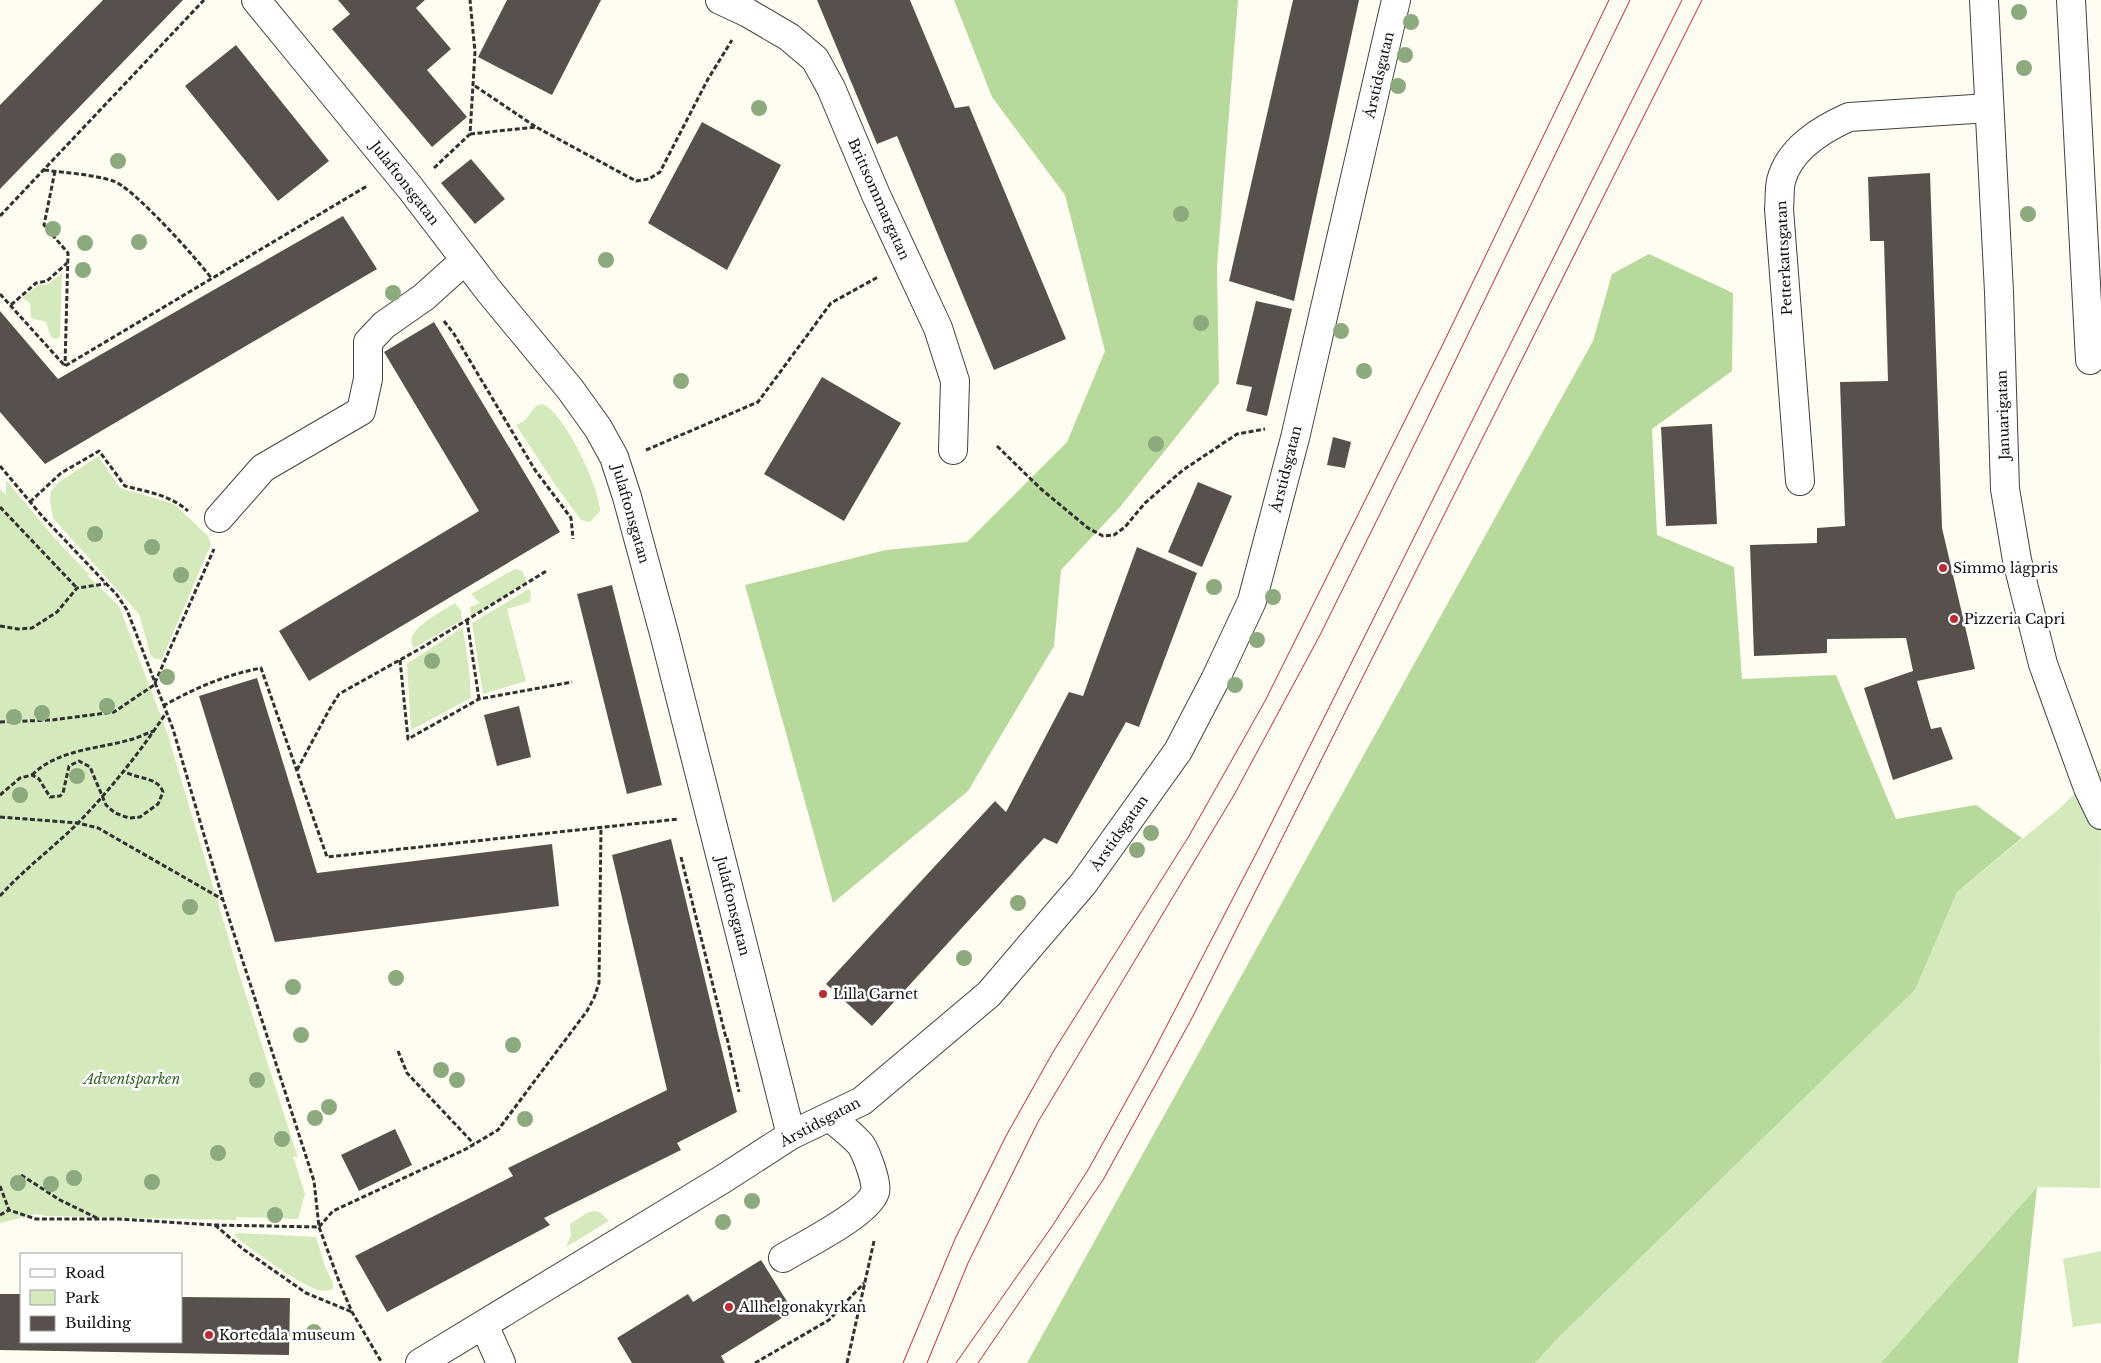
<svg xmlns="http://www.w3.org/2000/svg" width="2101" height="1363" font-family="'Libre Baskerville',serif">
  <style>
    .green { fill: #d4e9bc }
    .forest { fill: #b8d99c }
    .building { fill: #58504c }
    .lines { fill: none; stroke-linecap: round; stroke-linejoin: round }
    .minor-casing { stroke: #424242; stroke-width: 30 }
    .path { stroke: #313131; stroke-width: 3; stroke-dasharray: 5 2.5; stroke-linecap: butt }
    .minor { stroke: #fff; stroke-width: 28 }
    .tram { stroke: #bc2b34; stroke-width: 1 }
    .tree { fill: #8daa7f }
    .poi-dot { fill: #bc2b34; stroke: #fff; stroke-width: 2 }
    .labels { text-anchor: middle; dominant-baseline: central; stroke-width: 5; stroke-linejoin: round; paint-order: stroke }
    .street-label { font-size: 14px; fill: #0f0f0f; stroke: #fff }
    .poi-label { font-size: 14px; fill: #0f0f0f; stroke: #fff; text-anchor: start }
    .park-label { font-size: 14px; font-style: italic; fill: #306621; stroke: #fff }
  </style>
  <rect width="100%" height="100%" fill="#fffcf2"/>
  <!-- green -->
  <g class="green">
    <polygon points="62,273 60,337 56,339 51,337 46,322 31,318 30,303 22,298 38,285 47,285"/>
    <path d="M541 404C562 407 601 490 600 511L590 522 581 520 556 486 516 425C533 419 528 408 541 404Z"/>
    <polygon points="98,456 120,488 174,504 208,536 211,544 162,659 155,659 151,656 139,614 53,518 50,501 51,491 58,483"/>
    <polygon points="6,480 57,541 89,574 88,576 119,606 167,732 238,970 298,1158 293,1156 305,1194 298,1219 236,1217 237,1220 46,1216 36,1214 0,1223 0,489 6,495"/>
    <polygon points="515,569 522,571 527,582 471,616 470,607 480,603 471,594"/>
    <polygon points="529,589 531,592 530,602 507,609 526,681 483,694 472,623"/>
    <path d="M455 603 461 611 462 620 414 648C401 631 443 611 455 603Z"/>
    <polygon points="460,629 463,629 469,669 471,698 411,730 407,664"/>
    <polygon points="2101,768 2100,1188 2037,1187 1881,1363 1535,1363 1557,1339 1915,990 1957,892 2059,809"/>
    <polygon points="594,1211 600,1212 609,1221 566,1247 571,1236 570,1224 587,1213"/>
    <path d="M238 1233 316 1237 325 1266 333 1283V1289C326 1292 320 1291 313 1288 298 1283 247 1247 234 1235Z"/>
    <polygon points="2101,1251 2101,1323 2073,1327 2063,1259"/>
  </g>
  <!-- forest -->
  <g class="forest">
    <polygon points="954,0 1238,0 1217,267 1219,383 1120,507 1061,570 1054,646 968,791 833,903 745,585 886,550 967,542 1067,442 1105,351 1065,195 992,97"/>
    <polygon points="1649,254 1733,293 1732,371 1652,429 1657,535 1734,567 1742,679 1836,675 1896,819 1976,805 2022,838 1957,892 1915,990 1557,1339 1535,1363 1027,1363 1593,341 1612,274"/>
    <polygon points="2037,1187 2018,1363 1881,1363"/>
  </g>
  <!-- building -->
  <g class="building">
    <polygon points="103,0 183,0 0,189 0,105"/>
    <polygon points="338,0 425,0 416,8 451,49 427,70 467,117 432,147 332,29 350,14"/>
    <polygon points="507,0 601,0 552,95 478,57"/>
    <polygon points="817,0 910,0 955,108 969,106 1066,339 994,370 897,136 877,144"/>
    <polygon points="1293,0 1359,0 1294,301 1229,281"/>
    <polygon points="236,45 329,161 278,201 185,86"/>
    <polygon points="702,122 781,165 727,270 648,223"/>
    <polygon points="471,159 505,199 475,224 441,183"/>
    <polygon points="1930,173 1942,528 1975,669 1917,681 1931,729 1941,727 1953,759 1893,780 1864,688 1913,671 1906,638 1827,639 1827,653 1754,656 1750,545 1817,543 1817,528 1845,526 1840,382 1888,381 1884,241 1870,241 1868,177"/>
    <polygon points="343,216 377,269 45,464 0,412 0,311 58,379"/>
    <polygon points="1256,301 1292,309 1267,416 1246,411 1252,387 1236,384"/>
    <polygon points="434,322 560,532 309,681 279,631 479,511 384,352"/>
    <polygon points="822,377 901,423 844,521 764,474"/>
    <polygon points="1712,424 1717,524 1666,526 1661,427"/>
    <polygon points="1333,437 1351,442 1345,468 1327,465"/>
    <polygon points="1198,482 1232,496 1202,567 1168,552"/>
    <polygon points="1137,547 1197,573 1139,727 1126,722 1057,844 1044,838 872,1026 826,984 995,801 1006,812 1069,692 1083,696"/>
    <polygon points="612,585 662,785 627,794 577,594"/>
    <polygon points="257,678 317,873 552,844 559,906 275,942 199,696"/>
    <polygon points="519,706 531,757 497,766 484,715"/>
    <polygon points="671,839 737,1112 677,1143 681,1150 544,1218 550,1225 387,1312 355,1256 513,1176 508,1168 667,1090 612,855"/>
    <polygon points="395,1129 412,1165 359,1191 341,1155"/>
    <polygon points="761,1260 793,1311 721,1356 725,1363 632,1363 617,1338 688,1294 693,1302"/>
    <polygon points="0,1294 21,1294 21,1342 181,1342 181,1297 290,1298 289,1355 0,1350"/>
  </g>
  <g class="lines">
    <defs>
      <g id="minor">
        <polyline points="256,0 411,189 489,291 570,389 598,428 614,457 627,497 665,637 791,1135"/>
        <polyline points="720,0 748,13 789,37 815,59 831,88 876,195 938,328 955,381 953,450"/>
        <polyline points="1984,0 1999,292 2005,489 2017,560 2043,664 2088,788 2101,815"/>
        <polyline points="2071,0 2090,360"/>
        <path d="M1800 481 1779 209C1780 200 1779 190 1781 181 1789 149 1820 130 1849 117L1989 108"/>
        <polyline points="219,518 263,468 361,411 368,379 368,342 384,325 424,297 465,260"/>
        <path d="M783 1258C804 1245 868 1214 875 1192 878 1183 866 1153 861 1145 853 1135 840 1126 830 1117"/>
        <polyline points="484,1325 501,1363"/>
        <polyline points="420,1363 723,1179 791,1135 862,1101 989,994 1083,884 1178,751 1215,680 1252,601 1295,438 1396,0"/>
      </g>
    </defs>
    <!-- minor casing -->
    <use href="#minor" class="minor-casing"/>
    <!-- path -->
    <g class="path">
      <polyline points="475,86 536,127"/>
      <polyline points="470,134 536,127 636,181 649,179 660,172 708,79 732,40"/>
      <polyline points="434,168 470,134 475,52 470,0"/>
      <path d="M44 170C67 173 91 174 113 181 132 186 198 260 212 279"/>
      <polyline points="55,171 44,225 68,253 65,366"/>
      <polyline points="0,216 204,0"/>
      <polyline points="0,294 65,366 367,186"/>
      <polyline points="11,305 36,283 47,281 67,263"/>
      <polyline points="444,321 454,334 535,470 571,518 573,539"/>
      <polyline points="997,446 1041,489 1088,528 1103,536 1114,535 1125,527 1145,503 1183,470 1237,434 1265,429"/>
      <polyline points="646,450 758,402 831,303 878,277"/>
      <polyline points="0,466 42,516 117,595 127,610 173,729 223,900 314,1181 319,1227 340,1284 352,1312 382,1363"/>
      <path d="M30 502 61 473 99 451 125 486C148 492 170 495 188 511"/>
      <polyline points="0,507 77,588"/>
      <polyline points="467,620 479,699"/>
      <polyline points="0,626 18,629 32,628 57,612 77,588 105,584"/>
      <polyline points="400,660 408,739 479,699 572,682"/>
      <path d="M163 706C195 688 225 675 261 668L327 857 679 819"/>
      <polyline points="0,722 52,720 114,712 154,685 214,549"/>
      <polyline points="297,770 329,710 339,694 423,647 548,570"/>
      <path d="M32 775C58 749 99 749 133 739 140 737 147 733 154 731"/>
      <path d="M0 795 20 778 32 775 39 779 50 797 60 796 63 793 69 766 79 761 90 767 106 805 115 813 129 818 140 817 158 804 163 792C157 776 138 780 124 771"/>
      <polyline points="0,817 78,823 98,828 222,899"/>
      <polyline points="681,857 726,1038"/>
      <path d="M0 896C24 869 53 848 78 823 111 789 140 752 166 713"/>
      <polyline points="727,1038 739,1092"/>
      <polyline points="398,1051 407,1073 474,1144"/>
      <polyline points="21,1175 60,1200 99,1219"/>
      <polyline points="0,1186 9,1210 36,1219 119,1219 214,1225 319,1227 333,1211 466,1149 498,1130 587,1011 594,998 599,983 601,827"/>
      <polyline points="0,1215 9,1210"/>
      <polyline points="215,1225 243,1249 306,1293 352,1312"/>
      <polyline points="755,1363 829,1320 864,1283"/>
      <polyline points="847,1363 874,1241"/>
    </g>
    <!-- minor -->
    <use href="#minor" class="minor"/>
    <!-- tram -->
    <g class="tram">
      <polyline points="903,1363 955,1239 1006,1136 1053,1052 1189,836 1265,701 1441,348 1609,0"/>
      <polyline points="927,1363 968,1263 1038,1122 1234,795 1320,635 1427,419 1630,0"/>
      <polyline points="956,1363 1053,1225 1088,1170 1150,1058 1260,846 1682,0"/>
      <polyline points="978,1363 1103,1180 1192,1018 1702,0"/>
    </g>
  </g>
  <!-- trees -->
  <g class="tree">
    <circle cx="2019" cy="12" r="8"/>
    <circle cx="1411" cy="22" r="8"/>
    <circle cx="1405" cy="55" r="8"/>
    <circle cx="2024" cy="68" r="8"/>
    <circle cx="1398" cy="86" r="8"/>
    <circle cx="759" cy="108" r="8"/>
    <circle cx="118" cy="161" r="8"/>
    <circle cx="1181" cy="214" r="8"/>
    <circle cx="2028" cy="214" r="8"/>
    <circle cx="53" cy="229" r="8"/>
    <circle cx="139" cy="242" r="8"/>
    <circle cx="85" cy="243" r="8"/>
    <circle cx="606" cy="260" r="8"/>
    <circle cx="83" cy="270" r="8"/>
    <circle cx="393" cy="293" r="8"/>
    <circle cx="1201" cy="323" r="8"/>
    <circle cx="1341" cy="331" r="8"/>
    <circle cx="1364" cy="371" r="8"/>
    <circle cx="681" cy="381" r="8"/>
    <circle cx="1156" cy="444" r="8"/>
    <circle cx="95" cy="534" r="8"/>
    <circle cx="152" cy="547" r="8"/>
    <circle cx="181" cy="575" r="8"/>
    <circle cx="1214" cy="587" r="8"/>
    <circle cx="1273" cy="597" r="8"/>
    <circle cx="1257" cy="640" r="8"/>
    <circle cx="432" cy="661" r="8"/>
    <circle cx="167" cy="677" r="8"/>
    <circle cx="1235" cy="685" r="8"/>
    <circle cx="107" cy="706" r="8"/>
    <circle cx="42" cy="713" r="8"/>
    <circle cx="14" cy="717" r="8"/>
    <circle cx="77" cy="776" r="8"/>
    <circle cx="20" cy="795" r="8"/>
    <circle cx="1151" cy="833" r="8"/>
    <circle cx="1137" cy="850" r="8"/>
    <circle cx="1018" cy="903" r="8"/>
    <circle cx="190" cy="907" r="8"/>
    <circle cx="964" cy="958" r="8"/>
    <circle cx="396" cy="978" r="8"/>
    <circle cx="293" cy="987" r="8"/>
    <circle cx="301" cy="1035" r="8"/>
    <circle cx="513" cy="1045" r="8"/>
    <circle cx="441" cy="1070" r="8"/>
    <circle cx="257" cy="1080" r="8"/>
    <circle cx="457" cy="1080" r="8"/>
    <circle cx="329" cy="1107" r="8"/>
    <circle cx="315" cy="1118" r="8"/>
    <circle cx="525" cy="1119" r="8"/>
    <circle cx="282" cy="1139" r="8"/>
    <circle cx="218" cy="1153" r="8"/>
    <circle cx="74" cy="1178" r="8"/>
    <circle cx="152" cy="1182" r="8"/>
    <circle cx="18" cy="1183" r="8"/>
    <circle cx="51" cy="1184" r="8"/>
    <circle cx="752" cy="1201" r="8"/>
    <circle cx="275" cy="1215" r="8"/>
    <circle cx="723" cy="1222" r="8"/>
    <circle cx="314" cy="1332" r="8"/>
  </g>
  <!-- markers -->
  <g class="poi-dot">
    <circle cx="1943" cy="568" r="5"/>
    <circle cx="1954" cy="619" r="5"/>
    <circle cx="823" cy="994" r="5"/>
    <circle cx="729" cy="1307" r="5"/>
    <circle cx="209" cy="1335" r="5"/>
  </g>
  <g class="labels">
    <!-- street labels -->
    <g class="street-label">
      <text transform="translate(1379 75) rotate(-77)">Årstidsgatan</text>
      <text transform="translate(405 183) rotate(52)">Julaftonsgatan</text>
      <text transform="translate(879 199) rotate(66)">Brittsommargatan</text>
      <text transform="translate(1784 258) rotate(-93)">Petterkattsgatan</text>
      <text transform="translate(2003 415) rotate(-92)">Januarigatan</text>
      <text transform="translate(1286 469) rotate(-76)">Årstidsgatan</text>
      <text transform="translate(631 514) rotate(74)">Julaftonsgatan</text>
      <text transform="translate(1119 833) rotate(-55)">Årstidsgatan</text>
      <text transform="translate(733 906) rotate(76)">Julaftonsgatan</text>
      <text transform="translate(820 1122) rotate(-28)">Årstidsgatan</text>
    </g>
    <!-- poi labels -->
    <g class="poi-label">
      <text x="1953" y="568">Simmo lågpris</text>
      <text x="1964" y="619">Pizzeria Capri</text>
      <text x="833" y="994">Lilla Garnet</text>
      <text x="739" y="1307">Allhelgonakyrkan</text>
      <text x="219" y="1335">Kortedala museum</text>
    </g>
    <!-- park labels -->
    <g class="park-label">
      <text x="132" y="1079">Adventsparken</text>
    </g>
  </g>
  <!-- legend -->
  <rect x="20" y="1253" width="162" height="90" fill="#ffffff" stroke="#9f9f9f"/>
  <rect x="30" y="1269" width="25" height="8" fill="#ffffff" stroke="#9f9f9f"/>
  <text x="65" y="1278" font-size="15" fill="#0f0f0f">Road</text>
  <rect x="30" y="1290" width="25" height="15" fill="#d4e9bc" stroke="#9f9f9f"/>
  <text x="65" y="1303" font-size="15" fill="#0f0f0f">Park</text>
  <rect x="30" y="1316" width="25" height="15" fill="#58504c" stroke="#9f9f9f"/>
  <text x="65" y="1328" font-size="15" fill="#0f0f0f">Building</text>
</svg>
